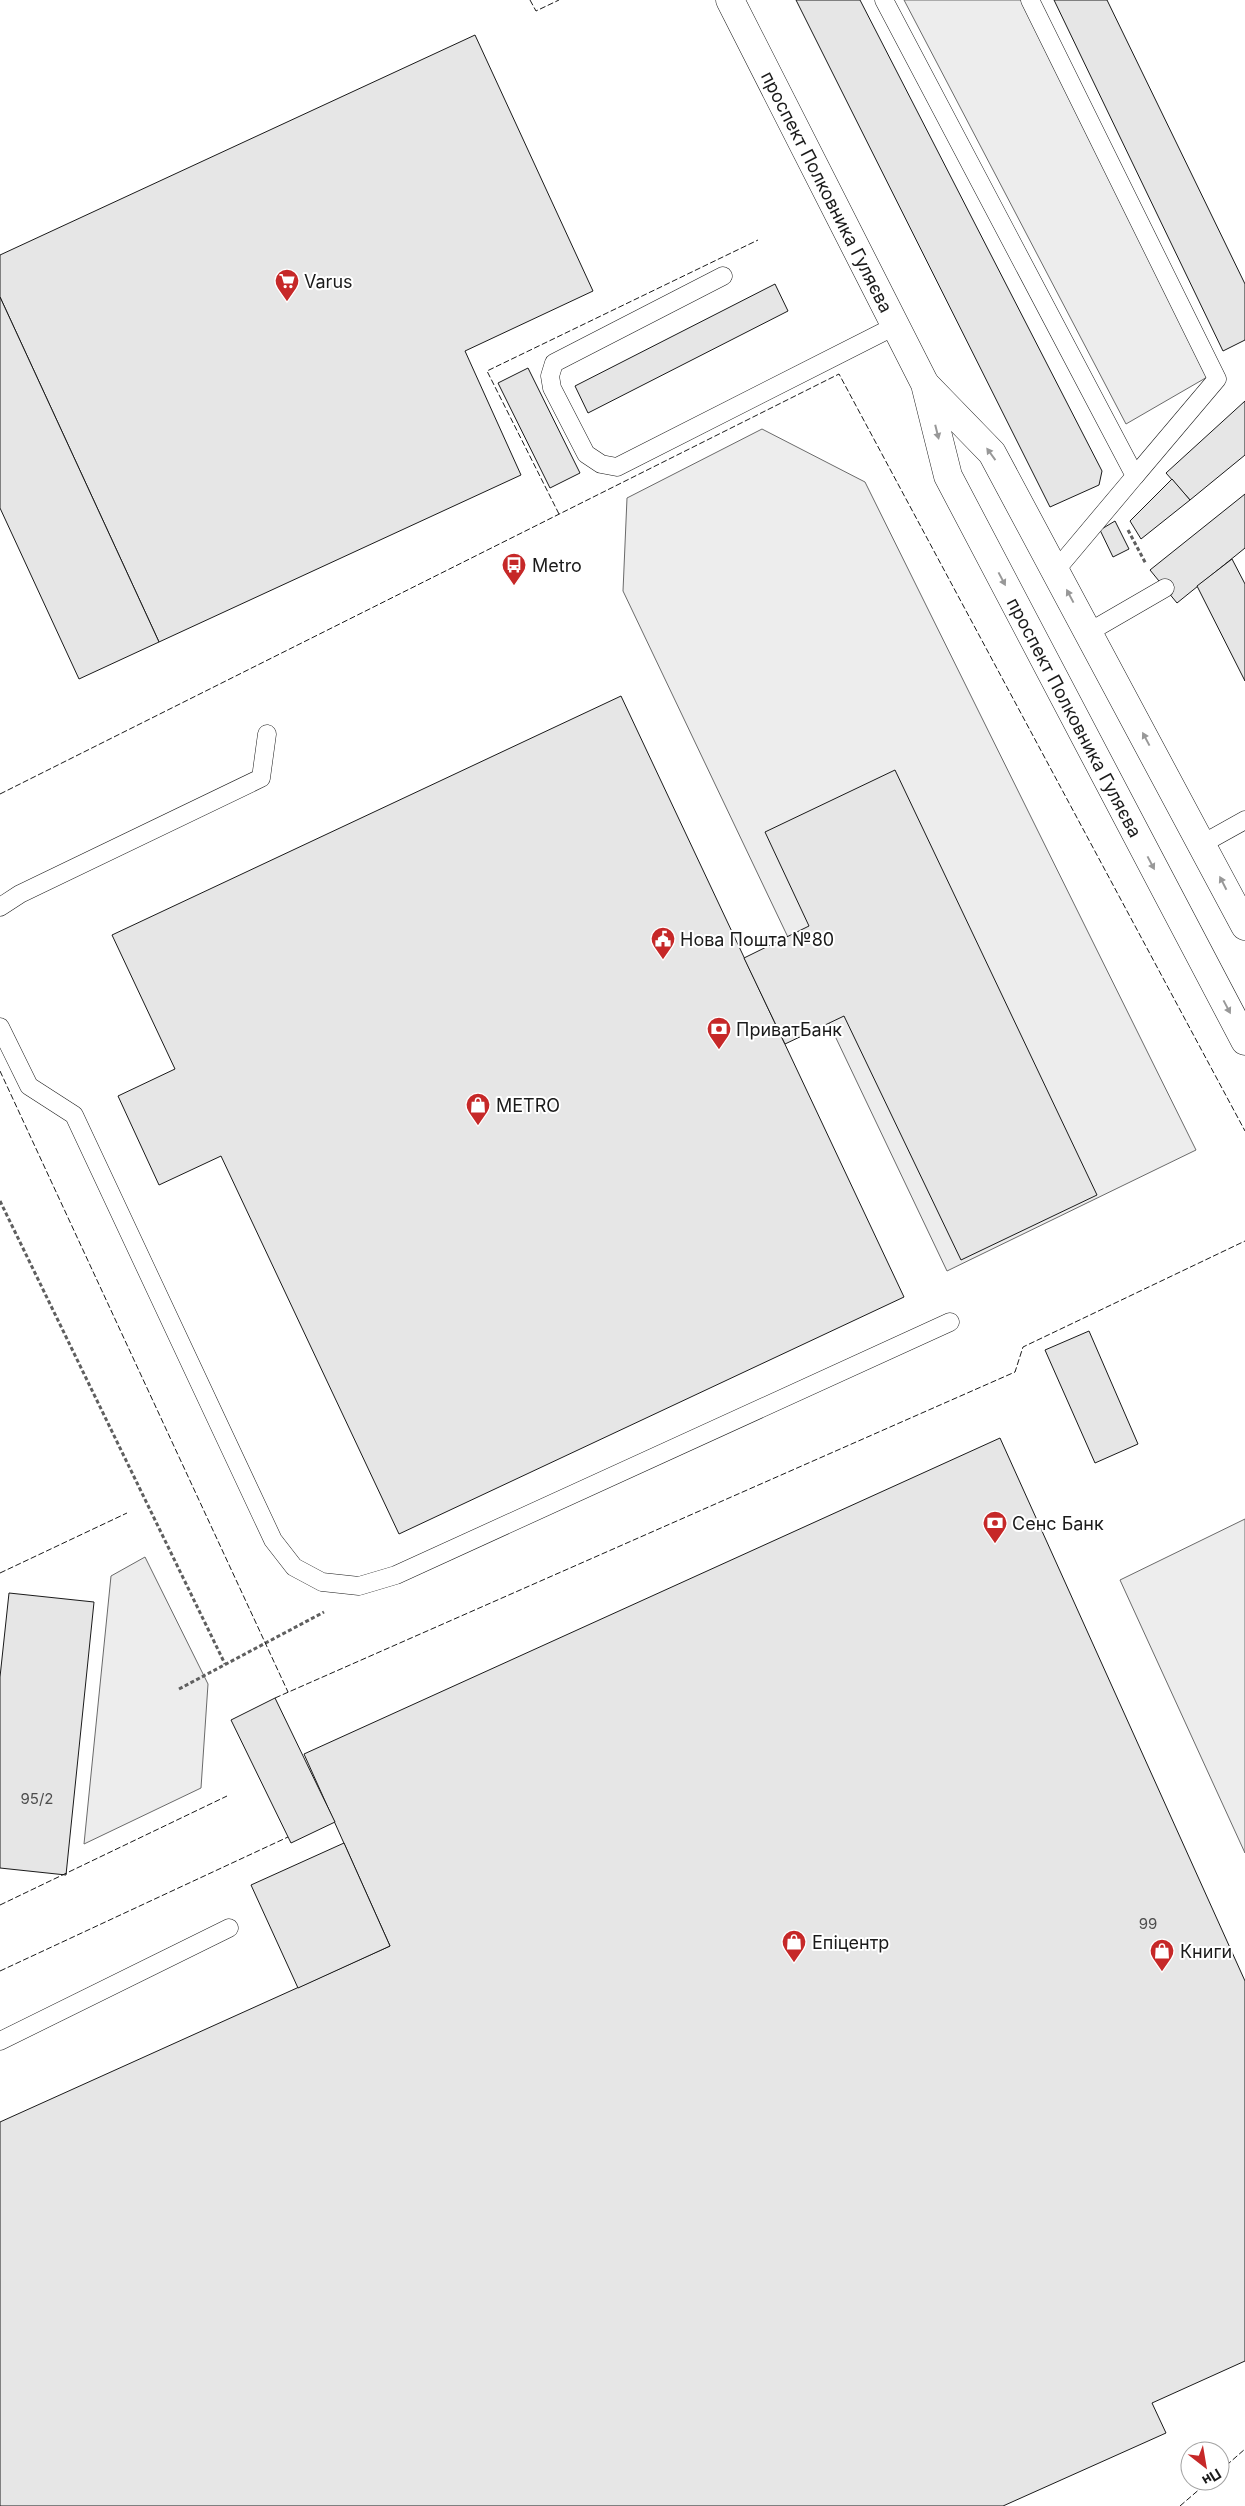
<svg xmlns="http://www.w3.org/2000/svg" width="1245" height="2506" font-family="Inter,sans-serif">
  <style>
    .parking { fill: #ededed; stroke: #6a6a6a }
    .building { fill: #e6e6e6; stroke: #1a1a1a }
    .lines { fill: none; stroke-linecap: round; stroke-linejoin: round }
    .lane-casing { stroke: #1a1a1a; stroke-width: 19 }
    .secondary-casing { stroke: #1a1a1a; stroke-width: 29 }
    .path { stroke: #5f5f5f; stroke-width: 3; stroke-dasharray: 4 2.5; stroke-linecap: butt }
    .lane { stroke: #fff; stroke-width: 18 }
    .secondary { stroke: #fff; stroke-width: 28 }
    .fence { stroke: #1a1a1a; stroke-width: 1; stroke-dasharray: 6 2.5; stroke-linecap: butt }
    .oneway { fill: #989898 }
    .labels { text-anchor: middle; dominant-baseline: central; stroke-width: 4; stroke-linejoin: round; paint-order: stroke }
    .number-label { font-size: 15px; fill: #4d4d4d }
    .street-label { font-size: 18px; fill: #1a1a1a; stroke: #fff }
    .poi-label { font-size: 18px; fill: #1a1a1a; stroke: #fff; text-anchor: start }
  </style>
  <rect width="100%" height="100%" fill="#fff"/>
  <!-- parking -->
  <g class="parking">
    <polygon points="904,0 1023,0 1209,376 1126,424"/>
    <polygon points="762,429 865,482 1196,1150 947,1271 623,591 627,498"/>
    <polygon points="1245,1519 1245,1853 1120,1580"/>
    <polygon points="145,1557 208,1684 201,1788 84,1844 111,1576"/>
  </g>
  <!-- building -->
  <g class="building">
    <polygon points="796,0 860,0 1102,471 1099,485 1050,507"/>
    <polygon points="1054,0 1107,0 1245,284 1245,340 1223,351"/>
    <polygon points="475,35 593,291 465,351 521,475 159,642 0,297 0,255"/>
    <polygon points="775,284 788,311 588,413 575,386"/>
    <polygon points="0,297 159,642 79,679 0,508"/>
    <polygon points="528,368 580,473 550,488 498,383"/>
    <polygon points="1245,401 1245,455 1190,500 1166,473"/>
    <polygon points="1172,479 1190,500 1141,539 1130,521"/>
    <polygon points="1245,494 1245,548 1177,603 1150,570"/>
    <polygon points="1115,521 1129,549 1113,557 1100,530"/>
    <polygon points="1232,559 1245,584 1245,681 1197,586"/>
    <polygon points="621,696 904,1297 399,1534 221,1156 159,1185 118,1096 175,1069 112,935"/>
    <polygon points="895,770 1097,1195 961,1260 844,1016 785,1044 744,958 809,926 765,832"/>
    <polygon points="1089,1331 1138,1444 1095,1463 1045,1350"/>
    <polygon points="1000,1438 1245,1981 1245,2361 1152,2403 1166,2433 1003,2506 0,2506 0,2122 390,1946 304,1754"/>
    <polygon points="9,1593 94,1602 66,1875 0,1868 0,1677"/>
    <polygon points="275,1698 335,1822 291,1843 231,1720"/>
    <polygon points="344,1843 390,1946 298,1988 251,1885"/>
  </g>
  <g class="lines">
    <defs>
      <g id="lane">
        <polyline points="884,0 1135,476 1056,570"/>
        <polyline points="1030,0 1217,379 1135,476"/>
        <polyline points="723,276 554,363 550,376 552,388 586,454 601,464 617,467 895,326"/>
        <polyline points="1089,632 1165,588"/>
        <polyline points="1202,844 1245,820"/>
        <polyline points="0,907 20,894 261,778 267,734"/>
        <polyline points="0,1027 29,1086 74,1115 273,1540 294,1567 322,1582 359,1586 396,1575 950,1322"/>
        <polyline points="0,2041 229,1928"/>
      </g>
      <g id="secondary">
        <path id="s1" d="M730 0 925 384 948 476 1245 1041"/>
        <polyline points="926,385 992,453 1245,926"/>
      </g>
    </defs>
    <!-- lane casing -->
    <use href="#lane" class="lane-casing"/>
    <!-- secondary casing -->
    <use href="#secondary" class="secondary-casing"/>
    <!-- path -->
    <g class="path">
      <polyline points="1128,530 1146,564"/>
      <polyline points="0,1201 225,1664"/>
      <polyline points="179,1689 324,1612"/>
    </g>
    <!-- lane -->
    <use href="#lane" class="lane"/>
    <!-- secondary -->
    <use href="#secondary" class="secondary"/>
    <!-- fence -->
    <g class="fence">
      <polyline points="530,0 536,11 559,0"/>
      <polyline points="559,514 487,371 758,240"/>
      <polyline points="0,794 839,374 1245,1131"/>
      <polyline points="0,1071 288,1692"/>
      <polyline points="0,1573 127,1513"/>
      <polyline points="275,1698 1015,1372 1023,1347 1245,1241"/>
      <polyline points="0,1905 227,1796"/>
      <polyline points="0,1971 288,1837"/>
      <polyline points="1220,2471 1245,2449"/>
      <polyline points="1180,2506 1209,2481"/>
    </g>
  </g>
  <!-- one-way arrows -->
  <defs><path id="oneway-solid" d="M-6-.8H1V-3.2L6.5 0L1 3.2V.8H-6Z" transform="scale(1.25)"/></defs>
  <g class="oneway">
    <use href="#oneway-solid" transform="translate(937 432) rotate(76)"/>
    <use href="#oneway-solid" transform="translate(991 454) rotate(-126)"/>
    <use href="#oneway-solid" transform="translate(1002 579) rotate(62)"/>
    <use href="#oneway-solid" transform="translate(1070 596) rotate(-118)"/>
    <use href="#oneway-solid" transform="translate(1146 739) rotate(-118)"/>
    <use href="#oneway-solid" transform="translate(1151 863) rotate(62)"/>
    <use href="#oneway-solid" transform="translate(1223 883) rotate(-117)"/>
    <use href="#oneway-solid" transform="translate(1227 1007) rotate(62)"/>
  </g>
  <!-- icons -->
  <defs>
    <symbol id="supermarket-pin" viewBox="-11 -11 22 30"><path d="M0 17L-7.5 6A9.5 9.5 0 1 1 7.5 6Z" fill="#c62828" stroke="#fff"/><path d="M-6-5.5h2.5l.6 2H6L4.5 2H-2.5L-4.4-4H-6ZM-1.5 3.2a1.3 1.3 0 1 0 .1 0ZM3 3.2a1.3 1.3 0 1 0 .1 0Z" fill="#fff"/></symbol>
    <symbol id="bus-pin" viewBox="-11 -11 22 30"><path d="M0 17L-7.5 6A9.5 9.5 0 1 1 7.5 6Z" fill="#c62828" stroke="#fff"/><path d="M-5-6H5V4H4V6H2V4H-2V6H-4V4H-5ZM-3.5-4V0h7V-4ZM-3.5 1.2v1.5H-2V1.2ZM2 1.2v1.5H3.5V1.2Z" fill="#fff"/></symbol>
    <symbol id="civic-pin" viewBox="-11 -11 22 30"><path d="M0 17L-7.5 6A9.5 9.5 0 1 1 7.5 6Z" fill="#c62828" stroke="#fff"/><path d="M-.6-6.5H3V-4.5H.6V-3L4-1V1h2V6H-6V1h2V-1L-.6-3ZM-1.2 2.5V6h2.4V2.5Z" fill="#fff"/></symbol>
    <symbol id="bank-pin" viewBox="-11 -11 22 30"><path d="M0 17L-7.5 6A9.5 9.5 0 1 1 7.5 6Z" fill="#c62828" stroke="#fff"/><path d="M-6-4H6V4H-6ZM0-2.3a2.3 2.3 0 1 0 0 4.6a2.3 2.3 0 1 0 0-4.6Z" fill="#fff"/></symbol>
    <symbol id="shop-pin" viewBox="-11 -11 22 30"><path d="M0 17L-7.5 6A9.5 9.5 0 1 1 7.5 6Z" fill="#c62828" stroke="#fff"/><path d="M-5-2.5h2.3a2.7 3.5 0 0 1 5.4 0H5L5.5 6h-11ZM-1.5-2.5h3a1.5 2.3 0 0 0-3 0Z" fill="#fff"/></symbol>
  </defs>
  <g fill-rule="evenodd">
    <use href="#supermarket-pin" x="273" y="267" width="28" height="38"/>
    <use href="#bus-pin" x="500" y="551" width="28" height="38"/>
    <use href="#civic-pin" x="649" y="925" width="28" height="38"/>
    <use href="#bank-pin" x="705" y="1015" width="28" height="38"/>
    <use href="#shop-pin" x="464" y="1091" width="28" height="38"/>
    <use href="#bank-pin" x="981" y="1509" width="28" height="38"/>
    <use href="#shop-pin" x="780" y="1928" width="28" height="38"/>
    <use href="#shop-pin" x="1148" y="1937" width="28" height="38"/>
  </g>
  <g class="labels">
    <!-- number labels -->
    <g class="number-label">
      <text x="37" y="1798">95/2</text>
      <text x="1148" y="1923">99</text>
    </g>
    <!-- street labels -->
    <g class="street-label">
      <text stroke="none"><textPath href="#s1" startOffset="215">проспект Полковника Гуляєва</textPath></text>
      <text stroke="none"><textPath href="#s1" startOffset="798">проспект Полковника Гуляєва</textPath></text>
    </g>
    <!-- poi labels -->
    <g class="poi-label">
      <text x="304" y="281">Varus</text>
      <text x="532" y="565">Metro</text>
      <text x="680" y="939">Нова Пошта №80</text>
      <text x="736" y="1029">ПриватБанк</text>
      <text x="496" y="1105">METRO</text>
      <text x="1012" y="1523">Сенс Банк</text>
      <text x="812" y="1942">Епіцентр</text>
      <text x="1180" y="1951">Книги</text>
    </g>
  </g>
  <!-- north arrow -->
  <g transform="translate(1205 2466) rotate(149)"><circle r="24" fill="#ffffff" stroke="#a3a3a3"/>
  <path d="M0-4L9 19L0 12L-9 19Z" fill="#c62828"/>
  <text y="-8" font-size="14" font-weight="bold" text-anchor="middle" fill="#1a1a1a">Пн</text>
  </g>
</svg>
